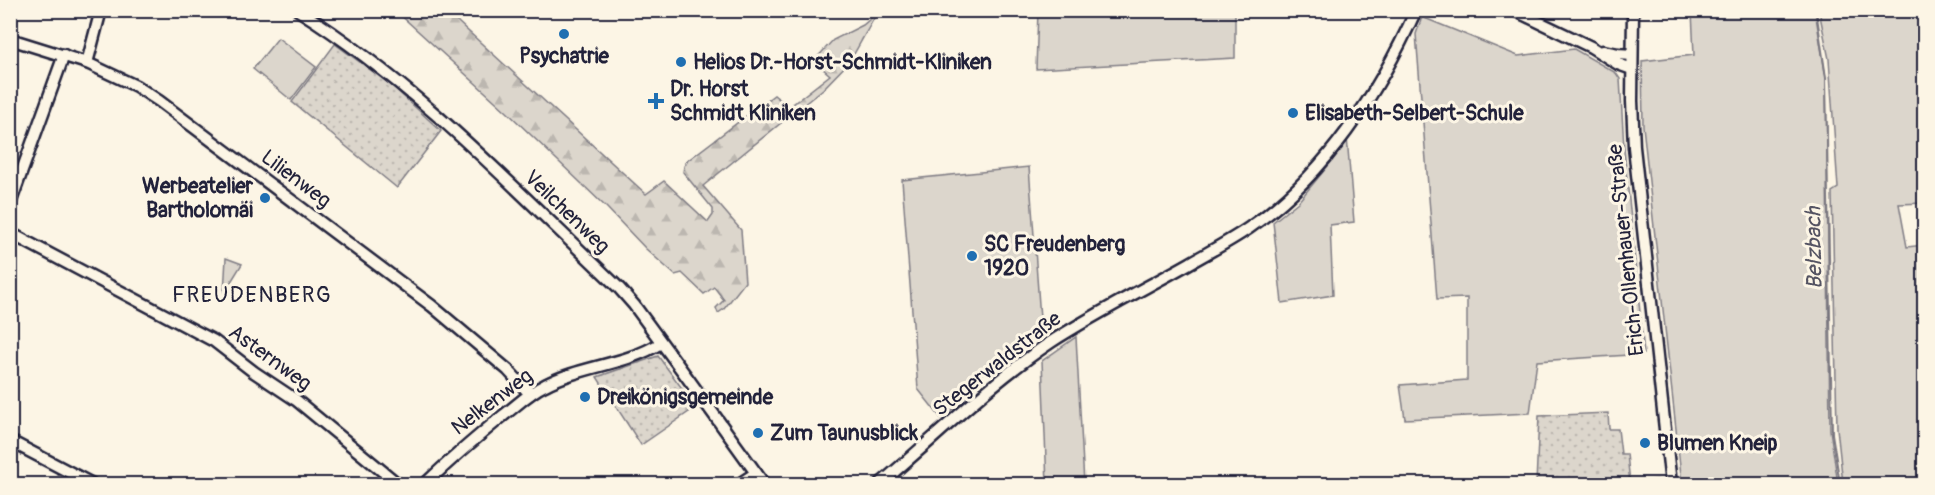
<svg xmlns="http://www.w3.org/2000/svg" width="1935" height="495" font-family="Pangolin,sans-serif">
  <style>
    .grass { fill: url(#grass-dots); stroke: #7f7c84; stroke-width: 1.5 }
    .forest { fill: url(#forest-firs); stroke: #7f7c84; stroke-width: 1.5 }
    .green { fill: #dcd6cc; stroke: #7f7c84; stroke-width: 1.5 }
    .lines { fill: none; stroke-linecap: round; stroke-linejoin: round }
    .stream { stroke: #78757e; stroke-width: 2 }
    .minor-casing { stroke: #22223b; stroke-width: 15 }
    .minor { stroke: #fcf5e5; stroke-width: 10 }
    .poi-dot { fill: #1f6fb2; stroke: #fcf5e5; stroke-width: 2 }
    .labels { text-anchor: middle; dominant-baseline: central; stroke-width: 6; stroke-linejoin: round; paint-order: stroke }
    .poi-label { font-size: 21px; font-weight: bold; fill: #22223b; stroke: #fcf5e5; text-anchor: start }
    .street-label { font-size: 21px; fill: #22223b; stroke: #fcf5e5 }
    .water-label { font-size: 22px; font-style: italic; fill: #545362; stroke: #fcf5e5 }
    .neighbourhood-label { font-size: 22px; letter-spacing: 1.5px; fill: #22223b; stroke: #fcf5e5 }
  </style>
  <defs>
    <pattern id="grass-dots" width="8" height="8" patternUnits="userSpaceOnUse" patternTransform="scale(1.5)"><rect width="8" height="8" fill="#dcd6cc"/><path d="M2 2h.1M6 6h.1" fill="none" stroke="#bcb7b0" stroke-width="1.8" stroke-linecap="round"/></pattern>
    <pattern id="forest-firs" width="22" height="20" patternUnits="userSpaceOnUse" patternTransform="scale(1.5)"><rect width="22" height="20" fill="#dcd6cc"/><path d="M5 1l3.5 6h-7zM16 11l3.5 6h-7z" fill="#bcb7b0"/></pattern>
  </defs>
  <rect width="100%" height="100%" fill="#fcf5e5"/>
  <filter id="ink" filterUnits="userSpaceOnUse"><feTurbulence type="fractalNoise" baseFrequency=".0167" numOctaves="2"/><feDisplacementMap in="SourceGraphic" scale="12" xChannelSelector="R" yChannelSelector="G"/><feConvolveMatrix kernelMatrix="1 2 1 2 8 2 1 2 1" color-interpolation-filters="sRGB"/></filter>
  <g filter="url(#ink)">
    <!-- grass -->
    <g class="grass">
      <polygon points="335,44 391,85 441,131 397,188 292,102"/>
      <polygon points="658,356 696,407 641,445 597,377"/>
      <polygon points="1608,413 1609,429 1618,429 1621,454 1627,454 1630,483 1657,480 1658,484 1536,484 1539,416"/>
    </g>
    <!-- forest -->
    <polygon class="forest" points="396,11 446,11 646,194 664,181 708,222 713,215 713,209 683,172 684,166 687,161 774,95 789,107 830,75 814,61 833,40 863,25 877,13 850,61 823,89 703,186 741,230 745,282 724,309 718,313 716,308 724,300 714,287 704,294 682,273 675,275 646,249 607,208 506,111"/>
    <!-- green -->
    <g class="green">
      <polygon points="1038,11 1235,11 1235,58 1036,69"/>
      <polygon points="1692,11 1815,11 1826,78 1830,430 1838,484 1682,484 1643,126 1642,61 1694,55"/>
      <polygon points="1819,11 1924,11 1924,203 1899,204 1907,247 1924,245 1924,484 1843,484 1837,428 1832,192 1838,188 1829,59"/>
      <polygon points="1422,17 1518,56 1574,49 1616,73 1620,79 1624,148 1644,354 1537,361 1530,413 1405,419 1400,385 1467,380 1467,298 1437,299 1416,34"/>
      <polygon points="278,38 316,67 291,100 253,69"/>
      <polygon points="1347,137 1354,222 1330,225 1333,295 1282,303 1273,222 1298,202 1332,161"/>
      <polygon points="1029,167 1041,332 1014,347 968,386 967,388 972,394 941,418 918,389 902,180"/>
      <polygon points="226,258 242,264 224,293"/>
      <polygon points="1076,337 1084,484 1047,484 1042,361"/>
    </g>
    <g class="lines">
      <!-- stream -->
      <polyline class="stream" points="1816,10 1826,78 1832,434 1840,484"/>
      <defs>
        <g id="minor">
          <path d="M298 10C419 86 517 191 619 288L634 305 689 380 764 484"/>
          <polyline points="1514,10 1591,47 1618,64 1632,69"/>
          <polyline points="1633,10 1632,101 1634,147 1671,484"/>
          <polyline points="10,39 87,63 136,86 159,101 432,306 508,370 530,394"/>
          <polyline points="1603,51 1618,54 1632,55"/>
          <polyline points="87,63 101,10"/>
          <polyline points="10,204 64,55"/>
          <polyline points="10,233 214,341 254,372 296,400 398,484"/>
          <polyline points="10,441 92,484"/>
          <path d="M425 484C450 460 477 437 504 415 517 405 530 392 545 385 581 366 626 365 661 343"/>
          <polyline points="739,484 756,473"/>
          <path d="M880 484C936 437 990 383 1051 342 1096 313 1144 289 1190 263 1209 252 1230 241 1249 228 1324 177 1379 93 1416 10"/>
        </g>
      </defs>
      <!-- minor casing -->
      <use href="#minor" class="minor-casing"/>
      <!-- minor -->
      <use href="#minor" class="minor"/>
    </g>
  </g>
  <!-- markers -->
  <g class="poi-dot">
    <circle cx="564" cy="34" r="6"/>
    <circle cx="681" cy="62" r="6"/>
    <path d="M653 92h6v6h6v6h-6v6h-6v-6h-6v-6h6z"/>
    <circle cx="1293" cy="113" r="6"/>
    <circle cx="265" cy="198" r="6"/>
    <circle cx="972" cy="256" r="6"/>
    <circle cx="585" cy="397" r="6"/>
    <circle cx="758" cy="433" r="6"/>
    <circle cx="1645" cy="443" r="6"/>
  </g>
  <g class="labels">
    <!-- poi labels -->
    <g class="poi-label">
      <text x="564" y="56" text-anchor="middle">Psychatrie</text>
      <text x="693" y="62">Helios Dr.-Horst-Schmidt-Kliniken</text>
      <text x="670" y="89">Dr. Horst<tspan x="670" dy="24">Schmidt Kliniken</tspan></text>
      <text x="1305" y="113">Elisabeth-Selbert-Schule</text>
      <text x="253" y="186" text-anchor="end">Werbeatelier<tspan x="253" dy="24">Bartholomäi</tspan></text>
      <text x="984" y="244">SC Freudenberg<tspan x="984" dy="24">1920</tspan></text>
      <text x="597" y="397">Dreikönigsgemeinde</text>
      <text x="770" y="433">Zum Taunusblick</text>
      <text x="1657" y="443">Blumen Kneip</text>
    </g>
    <!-- street labels -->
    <g class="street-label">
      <text transform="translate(296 179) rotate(37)">Lilienweg</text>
      <text transform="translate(567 212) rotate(44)">Veilchenweg</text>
      <text transform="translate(1626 250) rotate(-96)">Erich-Ollenhauer-Straße</text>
      <text transform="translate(270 358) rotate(36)">Asternweg</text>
      <text transform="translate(997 364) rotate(-38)">Stegerwaldstraße</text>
      <text transform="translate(492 402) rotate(-37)">Nelkenweg</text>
    </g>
    <!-- water labels -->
    <g class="water-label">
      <text transform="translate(1814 248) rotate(-91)">Belzbach</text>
    </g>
    <!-- neighbourhood labels -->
    <g class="neighbourhood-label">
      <text x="252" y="295">FREUDENBERG</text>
    </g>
  </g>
  <!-- margin -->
  <rect width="1935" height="495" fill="none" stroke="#fcf5e5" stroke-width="36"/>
  <rect x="18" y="18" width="1899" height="459" fill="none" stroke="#22223b" stroke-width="2" filter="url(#ink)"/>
</svg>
